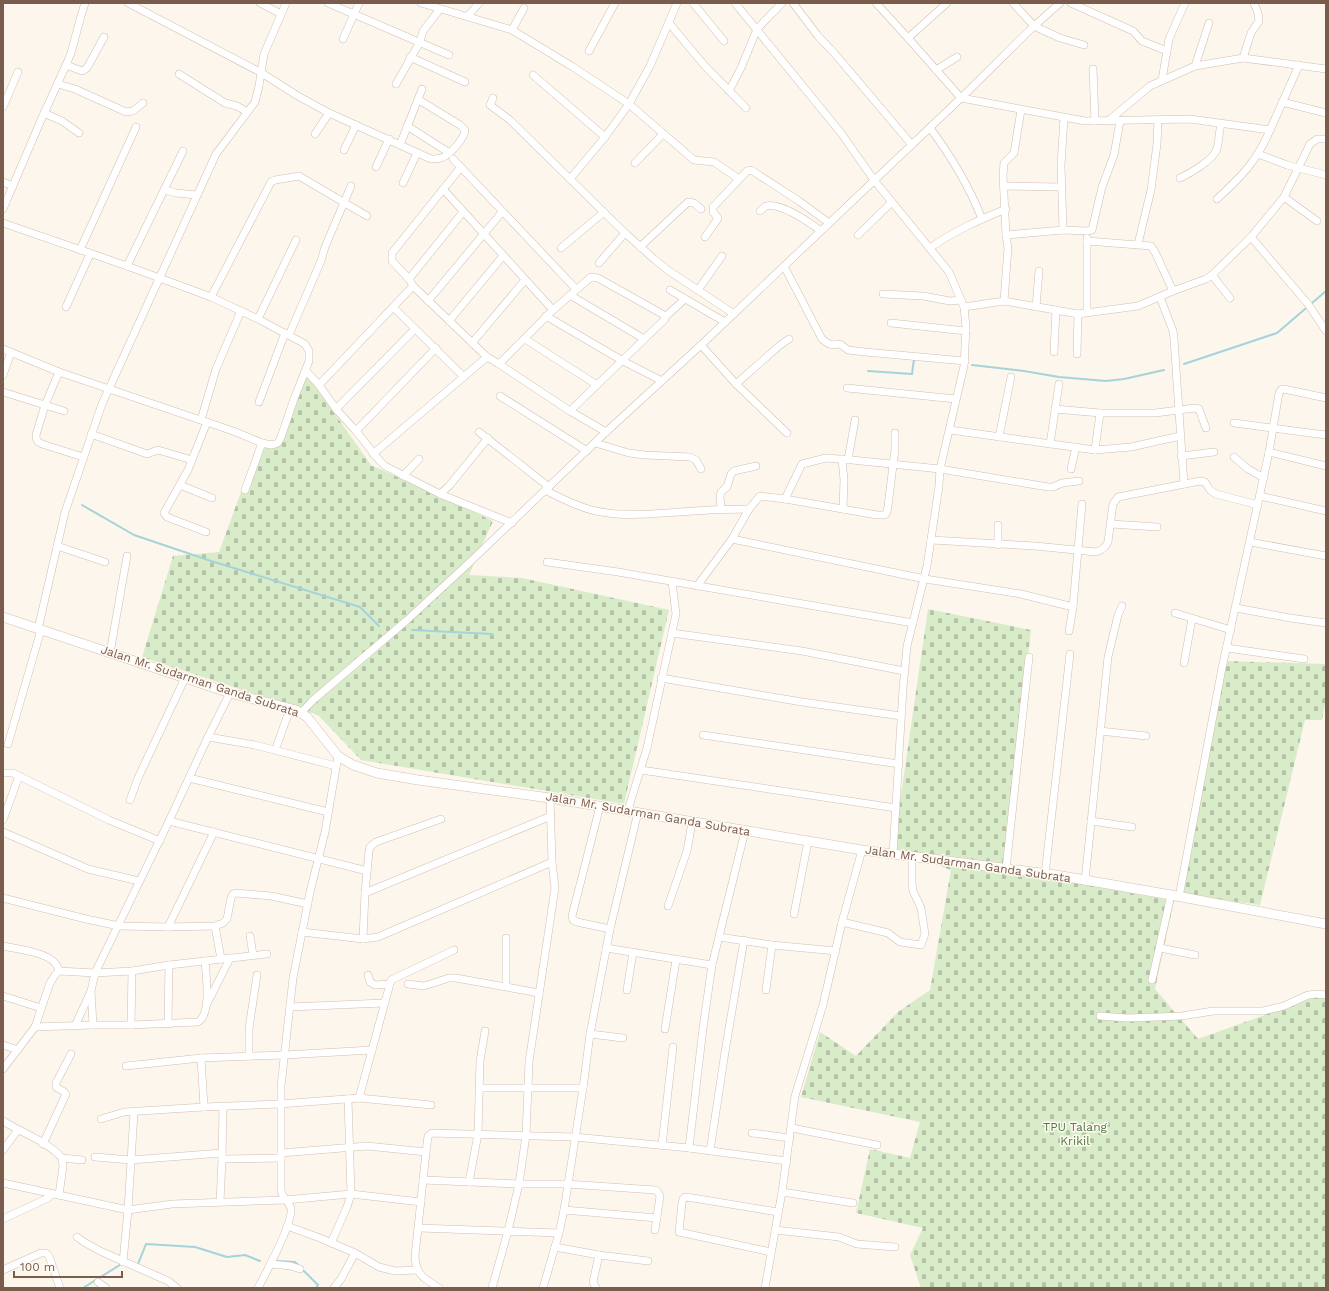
<svg xmlns="http://www.w3.org/2000/svg" width="1329" height="1291" font-family="'Work Sans',sans-serif">
  <style>
    .cemetery { fill: url(#cemetery-stones) }
    .lines { fill: none; stroke-linecap: round; stroke-linejoin: round }
    .stream { stroke: #a5d3da; stroke-width: 2 }
    .street-casing { stroke: #d1beb0; stroke-width: 8 }
    .secondary-casing { stroke: #d6c0b0; stroke-width: 10 }
    .street { stroke: #fff; stroke-width: 7 }
    .secondary { stroke: #fff; stroke-width: 9 }
    .labels { text-anchor: middle; dominant-baseline: central; stroke-width: 3; stroke-linejoin: round; paint-order: stroke }
    .street-label { font-size: 12px; fill: #7a5c4d; stroke: #fffaf3 }
    .park-label { font-size: 12px; fill: #537a41; stroke: #fffaf3 }
  </style>
  <defs>
    <pattern id="cemetery-stones" width="16" height="16" patternUnits="userSpaceOnUse"><rect width="16" height="16" fill="#d8ecc9"/><path d="M2 7V4a2 2 0 0 1 4 0v3zM10 15v-3a2 2 0 0 1 4 0v3z" fill="#b4c2a5"/></pattern>
  </defs>
  <rect width="100%" height="100%" fill="#fdf6ec"/>
  <!-- cemetery -->
  <g class="cemetery">
    <polygon points="303,369 371,465 493,521 469,575 522,578 669,610 624,804 361,760 318,715 142,657 173,556 219,552 259,443 274,448"/>
    <polygon points="928,609 1031,630 1004,870 1174,901 1155,989 1198,1039 1326,993 1326,1288 921,1288 910,1255 923,1228 856,1213 870,1149 910,1158 920,1122 801,1097 820,1032 856,1056 898,1012 930,990 951,870 893,850"/>
    <polygon points="1225,661 1326,664 1326,699 1322,720 1305,720 1260,905 1179,894"/>
  </g>
  <g class="lines">
    <!-- stream -->
    <g class="stream">
      <polyline points="1184,364 1277,333 1326,291"/>
      <polyline points="972,365 1024,371 1059,377 1106,381 1124,379 1164,370"/>
      <polyline points="868,371 912,374 914,359 916,359"/>
      <polyline points="82,505 134,535 208,560 360,607 379,626"/>
      <polyline points="412,630 492,634"/>
      <polyline points="277,1261 295,1262 299,1266"/>
      <polyline points="136,1264 138,1264 146,1244 195,1247 227,1257 245,1255 260,1261"/>
      <polyline points="302,1269 318,1285 316,1288"/>
      <polyline points="83,1288 123,1263"/>
    </g>
    <defs>
      <g id="street">
        <path d="M128 3 260 72 298 96 329 113 431 159C435 159 438 159 441 158 449 156 465 138 465 130L460 125 419 100"/>
        <polyline points="260,3 281,14"/>
        <polyline points="328,3 449,55"/>
        <polyline points="421,3 512,30 573,67 629,104 650,66 677,3"/>
        <polyline points="693,3 724,41"/>
        <polyline points="735,3 841,133 874,180 949,272 964,307 966,327 964,366 940,469 939,486 927,566 907,646 903,688 893,854"/>
        <polyline points="793,3 818,36 835,54 912,145"/>
        <polyline points="876,3 908,38 961,98 1085,121 1190,119 1270,130 1299,65"/>
        <polyline points="1013,3 1034,26 1060,38 1084,45"/>
        <polyline points="1071,3 1133,31 1142,41 1167,51"/>
        <polyline points="468,16 479,3"/>
        <polyline points="669,23 704,65 746,108"/>
        <polyline points="512,30 524,8"/>
        <polyline points="908,38 947,3"/>
        <polyline points="343,39 359,3"/>
        <polyline points="589,51 615,3"/>
        <polyline points="410,57 465,82"/>
        <polyline points="1243,58 1251,33 1259,21 1258,13 1254,3"/>
        <polyline points="66,65 82,71 87,68 104,37"/>
        <polyline points="1195,66 1209,23"/>
        <polyline points="1093,69 1095,121"/>
        <polyline points="936,70 957,57"/>
        <polyline points="179,74 225,103 237,106 247,112"/>
        <polyline points="533,75 605,137"/>
        <polyline points="1162,80 1169,39 1185,3"/>
        <polyline points="58,84 75,89 126,112 133,111 143,103"/>
        <polyline points="396,84 420,42 423,31 440,9"/>
        <polyline points="729,91 741,68 757,29 782,3"/>
        <polyline points="493,98 490,105 510,120 625,233 654,259 669,271 734,314"/>
        <polyline points="1282,102 1326,113"/>
        <polyline points="3,107 18,72"/>
        <polyline points="44,113 62,121 79,133"/>
        <polyline points="1108,121 1150,86 1195,66 1243,58 1326,69"/>
        <polyline points="407,126 448,152"/>
        <path d="M930 128C951 156 969 186 982 219"/>
        <polyline points="315,134 329,113"/>
        <polyline points="400,145 422,89"/>
        <polyline points="344,150 356,125"/>
        <polyline points="1258,154 1287,165 1326,175"/>
        <polyline points="453,159 576,289"/>
        <polyline points="635,163 663,134"/>
        <polyline points="376,167 389,139"/>
        <polyline points="461,167 392,253 392,261 409,279 413,286 487,357 499,364 570,411 606,432"/>
        <path d="M1180 178C1191 173 1213 160 1217 149 1219 141 1219 132 1221 124"/>
        <polyline points="570,179 605,137 629,104 694,160 714,162 739,179"/>
        <polyline points="3,182 13,186"/>
        <polyline points="403,183 417,153"/>
        <polyline points="1004,186 1061,187"/>
        <polyline points="443,189 553,310"/>
        <polyline points="165,190 176,193 197,195"/>
        <polyline points="1284,197 1317,221"/>
        <path d="M1217 199C1241 177 1257 161 1270 130"/>
        <polyline points="3,209 41,120 66,65 71,53 81,16 85,3"/>
        <path d="M760 211 766 206C780 202 809 222 821 231"/>
        <polyline points="3,223 127,266 211,297 258,319 305,344 309,351 309,361 294,399 281,437 278,443 275,444 271,445 262,443"/>
        <polyline points="1063,230 1061,165 1064,118"/>
        <polyline points="858,235 892,202"/>
        <polyline points="1006,235 1063,230 1087,231 1092,230 1102,187 1114,155 1120,121"/>
        <polyline points="705,237 717,220 718,218 713,212 713,207 747,171 751,170 799,201 829,223"/>
        <polyline points="1251,237 1308,304 1326,331"/>
        <polyline points="1087,241 1151,246 1155,252 1173,291"/>
        <polyline points="1138,244 1151,190 1157,144 1158,120"/>
        <polyline points="640,247 688,202 694,203 701,209"/>
        <polyline points="561,248 604,212"/>
        <path d="M930 248C954 231 979 220 1006 209"/>
        <polyline points="80,250 136,127"/>
        <polyline points="599,263 625,233"/>
        <polyline points="127,266 183,151"/>
        <path d="M784 266 822 339C831 346 830 345 840 344L848 350 865 352 965 361"/>
        <polyline points="1212,275 1230,298"/>
        <polyline points="409,279 463,212"/>
        <polyline points="670,290 725,322"/>
        <polyline points="698,290 722,256"/>
        <polyline points="883,294 923,296 950,301 961,300"/>
        <polyline points="570,295 644,339"/>
        <polyline points="211,297 271,182 275,180 299,176 367,216"/>
        <polyline points="1160,297 1173,331 1174,339 1184,484"/>
        <polyline points="428,301 502,212"/>
        <polyline points="1004,301 1008,248 1006,235 1003,175 1004,163 1014,153 1021,110"/>
        <polyline points="66,307 90,254"/>
        <polyline points="964,307 1004,301 1078,314 1138,306 1173,291 1206,279 1212,275 1251,237 1284,197 1310,144 1317,139 1326,139"/>
        <polyline points="1036,307 1039,271"/>
        <polyline points="394,308 464,377"/>
        <polyline points="1087,312 1087,238"/>
        <polyline points="546,316 623,361 662,381"/>
        <polyline points="665,317 685,299"/>
        <polyline points="258,319 296,240"/>
        <polyline points="449,321 503,256"/>
        <polyline points="891,323 966,331"/>
        <polyline points="289,335 321,261 325,247 351,186"/>
        <polyline points="525,339 597,385"/>
        <polyline points="472,343 525,280"/>
        <polyline points="701,345 736,384 787,433"/>
        <polyline points="3,349 59,372 233,431 262,443 245,490"/>
        <polyline points="1054,352 1056,310"/>
        <polyline points="1077,354 1078,314"/>
        <polyline points="499,364 553,310 591,277 598,278 664,315 665,319 663,321 570,411"/>
        <polyline points="306,371 319,385 336,409 356,431 379,460 385,466 440,494 512,523"/>
        <path d="M59 372 45 405 36 435C36 440 37 442 42 444L83 457"/>
        <polyline points="3,375 11,352"/>
        <polyline points="736,384 779,346 789,339"/>
        <polyline points="319,385 413,286"/>
        <polyline points="847,388 956,399"/>
        <polyline points="3,392 64,411"/>
        <polyline points="500,396 587,451"/>
        <polyline points="259,402 285,333"/>
        <polyline points="336,409 415,329"/>
        <polyline points="1055,409 1100,413 1155,413 1195,408 1199,409 1206,428"/>
        <polyline points="201,420 216,369 241,311"/>
        <polyline points="1234,423 1326,435"/>
        <polyline points="950,430 1095,450 1131,447 1180,436"/>
        <polyline points="356,431 436,348"/>
        <polyline points="479,432 549,487"/>
        <polyline points="91,434 147,454 158,450 192,460"/>
        <polyline points="999,437 1011,377"/>
        <polyline points="595,443 629,453 645,455 690,457 696,460 701,469"/>
        <polyline points="1050,444 1059,384"/>
        <polyline points="1095,450 1100,413"/>
        <polyline points="1269,452 1326,466"/>
        <polyline points="373,454 487,357"/>
        <polyline points="1181,456 1214,452"/>
        <polyline points="1234,457 1248,469 1264,478"/>
        <polyline points="842,459 844,480 843,509"/>
        <polyline points="848,460 855,420"/>
        <polyline points="1071,469 1076,447"/>
        <polyline points="403,476 419,459"/>
        <polyline points="180,485 212,498"/>
        <path d="M545 490C562 499 578 507 596 511 623 517 651 514 679 512 702 510 725 509 749 509"/>
        <polyline points="440,494 449,486 488,438"/>
        <polyline points="1260,496 1326,511"/>
        <polyline points="785,499 877,515 885,515 887,512 888,506 895,449 895,433"/>
        <polyline points="721,509 720,496 721,492 727,487 731,474 734,471 756,466"/>
        <polyline points="1111,524 1157,527"/>
        <polyline points="206,532 167,517 164,513 188,470 207,422"/>
        <polyline points="732,539 925,579 1021,594 1073,607"/>
        <path d="M931 540 1035 546 1096 552C1102 550 1105 548 1108 542L1113 504 1118 497 1200 481 1205 482 1210 490 1216 494 1258 505"/>
        <polyline points="1250,542 1326,556"/>
        <polyline points="998,545 998,525"/>
        <polyline points="57,546 105,562"/>
        <polyline points="547,562 618,572 913,623"/>
        <polyline points="697,586 732,539 749,509 760,496 785,499 802,464 826,458 852,460 940,469 1048,487 1053,487 1062,483 1079,481"/>
        <polyline points="1236,608 1290,618 1326,623"/>
        <polyline points="1175,613 1231,630"/>
        <polyline points="38,629 65,512 102,404 216,154 255,102 259,86 264,54 286,3"/>
        <polyline points="1069,631 1073,607 1082,504"/>
        <polyline points="672,633 802,651 904,671"/>
        <polyline points="1227,648 1304,659"/>
        <polyline points="110,653 127,556"/>
        <polyline points="1184,663 1192,619"/>
        <polyline points="661,678 802,702 901,716"/>
        <polyline points="301,713 312,701 406,621 470,562 606,432 701,345 961,98 1034,26 1060,3"/>
        <polyline points="1100,731 1146,736"/>
        <polyline points="703,735 899,764"/>
        <polyline points="208,737 255,745 336,766"/>
        <polyline points="8,744 41,630"/>
        <polyline points="277,745 290,709"/>
        <polyline points="641,770 896,808"/>
        <polyline points="3,773 13,773 19,776 109,820 160,841"/>
        <polyline points="189,778 328,812"/>
        <polyline points="130,800 138,778 185,678"/>
        <polyline points="600,806 572,916 573,920 577,922 610,929"/>
        <polyline points="628,810 647,748 676,614 672,582"/>
        <polyline points="3,820 19,776"/>
        <polyline points="169,821 367,871"/>
        <polyline points="1091,821 1132,827"/>
        <polyline points="3,832 88,869 139,881"/>
        <polyline points="1006,869 1029,657"/>
        <polyline points="1045,874 1070,654"/>
        <polyline points="1085,881 1108,657 1118,615 1122,606"/>
        <polyline points="365,893 551,816"/>
        <polyline points="1179,897 1222,668 1269,452 1279,393 1282,389 1284,389 1326,398"/>
        <polyline points="3,898 86,919 119,926 168,927 215,926 223,923 227,919 231,898 233,894 236,893 271,896 308,904"/>
        <polyline points="668,906 687,851 692,822"/>
        <polyline points="794,914 808,841"/>
        <polyline points="842,922 888,933 900,942 921,945 925,934 921,908 913,891 912,884 912,856"/>
        <polyline points="215,926 221,959"/>
        <polyline points="168,927 214,832"/>
        <polyline points="302,932 363,939 378,937 552,862 550,798"/>
        <polyline points="250,936 253,955"/>
        <polyline points="719,937 772,945 836,951"/>
        <polyline points="363,939 365,893 369,851 370,847 376,842 441,819"/>
        <path d="M3 946C17 949 46 952 55 963 57 965 58 968 59 971"/>
        <polyline points="606,948 712,965"/>
        <polyline points="1160,948 1195,955"/>
        <polyline points="368,975 370,982 375,985 389,984"/>
        <polyline points="1152,980 1171,895"/>
        <polyline points="408,984 424,986 449,978 456,978 539,993"/>
        <polyline points="506,986 506,938"/>
        <polyline points="627,990 633,952"/>
        <polyline points="766,990 772,945"/>
        <polyline points="3,996 41,1008"/>
        <polyline points="207,1004 230,958"/>
        <polyline points="290,1007 384,1003"/>
        <polyline points="1100,1016 1127,1018 1157,1017 1182,1016 1213,1011 1263,1011 1284,1006 1308,995 1317,994 1326,995"/>
        <polyline points="168,1024 169,965"/>
        <polyline points="93,1025 91,991 95,973 169,821 208,737 230,693"/>
        <polyline points="131,1025 132,971"/>
        <polyline points="75,1026 90,993"/>
        <path d="M35 1027 93 1025H131L198 1022C212 1014 206 975 205 961"/>
        <polyline points="665,1029 676,960"/>
        <polyline points="590,1034 623,1038"/>
        <polyline points="3,1045 18,1050"/>
        <polyline points="249,1056 249,1028 257,975"/>
        <polyline points="201,1058 204,1107"/>
        <polyline points="126,1066 201,1058 285,1055 372,1050"/>
        <polyline points="3,1069 35,1027 50,983 55,975 59,971 95,973 132,971 169,965 267,954"/>
        <polyline points="479,1088 583,1088"/>
        <polyline points="359,1098 391,980 454,950"/>
        <polyline points="101,1119 124,1112 204,1107 280,1104 359,1098 431,1105"/>
        <path d="M3 1121C22 1133 47 1141 62 1158L63 1166 59 1195"/>
        <polyline points="792,1128 877,1145"/>
        <polyline points="752,1133 790,1138"/>
        <polyline points="43,1144 66,1094 64,1092 56,1087 56,1083 71,1054"/>
        <polyline points="662,1145 673,1047"/>
        <polyline points="689,1148 703,1028 712,965 745,831"/>
        <polyline points="3,1150 17,1131"/>
        <polyline points="710,1151 725,1052 744,940"/>
        <polyline points="281,1153 367,1146 426,1152"/>
        <polyline points="95,1157 131,1160 222,1153"/>
        <polyline points="62,1158 82,1160"/>
        <polyline points="222,1159 281,1158"/>
        <polyline points="423,1180 519,1184 567,1184 655,1190 657,1191 660,1196 655,1230"/>
        <polyline points="469,1182 478,1134 480,1061 485,1031"/>
        <polyline points="3,1183 128,1210 172,1204 285,1200 351,1194 421,1202"/>
        <polyline points="782,1192 853,1203"/>
        <polyline points="220,1202 222,1159 223,1107"/>
        <polyline points="564,1210 657,1218"/>
        <polyline points="3,1219 48,1198 52,1194"/>
        <polyline points="287,1226 320,1238 355,1253 379,1267 395,1271 417,1270"/>
        <polyline points="419,1228 559,1233"/>
        <polyline points="775,1230 839,1237 857,1244 895,1247"/>
        <polyline points="77,1237 84,1242 100,1251 168,1281 177,1288"/>
        <polyline points="331,1243 347,1207 351,1194 348,1099"/>
        <polyline points="555,1247 599,1255 593,1282 596,1288"/>
        <polyline points="771,1252 679,1232 682,1203 683,1199 685,1197 693,1198 778,1212"/>
        <polyline points="599,1255 648,1261"/>
        <polyline points="123,1262 128,1210 134,1112"/>
        <polyline points="271,1264 291,1266 300,1269"/>
        <polyline points="3,1270 41,1253 46,1253 49,1256 60,1288"/>
        <polyline points="98,1282 106,1288"/>
        <path d="M258 1288C266 1273 293 1223 291 1209 290 1202 282 1199 281 1190V1086L293 978 310 892 325 832 338 756"/>
        <polyline points="334,1288 341,1279 355,1253"/>
        <path d="M439 1288C424 1278 416 1276 415 1256L426 1152 428 1136 432 1133 574 1137 689 1148 787 1161"/>
        <polyline points="492,1288 508,1231 519,1184 526,1135 529,1062 555,888 552,862"/>
        <polyline points="543,1288 559,1233 564,1210 583,1088 590,1034 610,929 638,812"/>
        <polyline points="765,1288 782,1192 795,1096 823,1005 842,922 862,850"/>
      </g>
      <polyline id="secondary" points="3,617 230,693 296,710 307,717 338,756 353,765 377,773 418,780 550,798 862,850 1056,875 1171,895 1326,924"/>
    </defs>
    <!-- street casing -->
    <use href="#street" class="street-casing"/>
    <!-- secondary casing -->
    <use href="#secondary" class="secondary-casing"/>
    <!-- street -->
    <use href="#street" class="street"/>
    <!-- secondary -->
    <use href="#secondary" class="secondary"/>
  </g>
  <g class="labels">
    <!-- street labels -->
    <g class="street-label">
      <text transform="translate(200 681) rotate(18)">Jalan Mr. Sudarman Ganda Subrata</text>
      <text transform="translate(648 814) rotate(10)">Jalan Mr. Sudarman Ganda Subrata</text>
      <text transform="translate(968 864) rotate(8)">Jalan Mr. Sudarman Ganda Subrata</text>
    </g>
    <!-- park labels -->
    <g class="park-label">
      <text x="1075" y="1127">TPU Talang<tspan x="1075" dy="14">Krikil</tspan></text>
    </g>
  </g>
  <!-- border -->
  <rect width="1329" height="1291" fill="none" stroke="#7a5c4d" stroke-width="8"/>
  <!-- scale -->
  <path d="M14 1271v6h108v-6" fill="none" stroke="#7a5c4d" stroke-width="2"/>
  <text x="20" y="1271" font-size="12" fill="#7a5c4d" stroke="#fffaf3" stroke-width="3" paint-order="stroke">100 m</text>
</svg>
